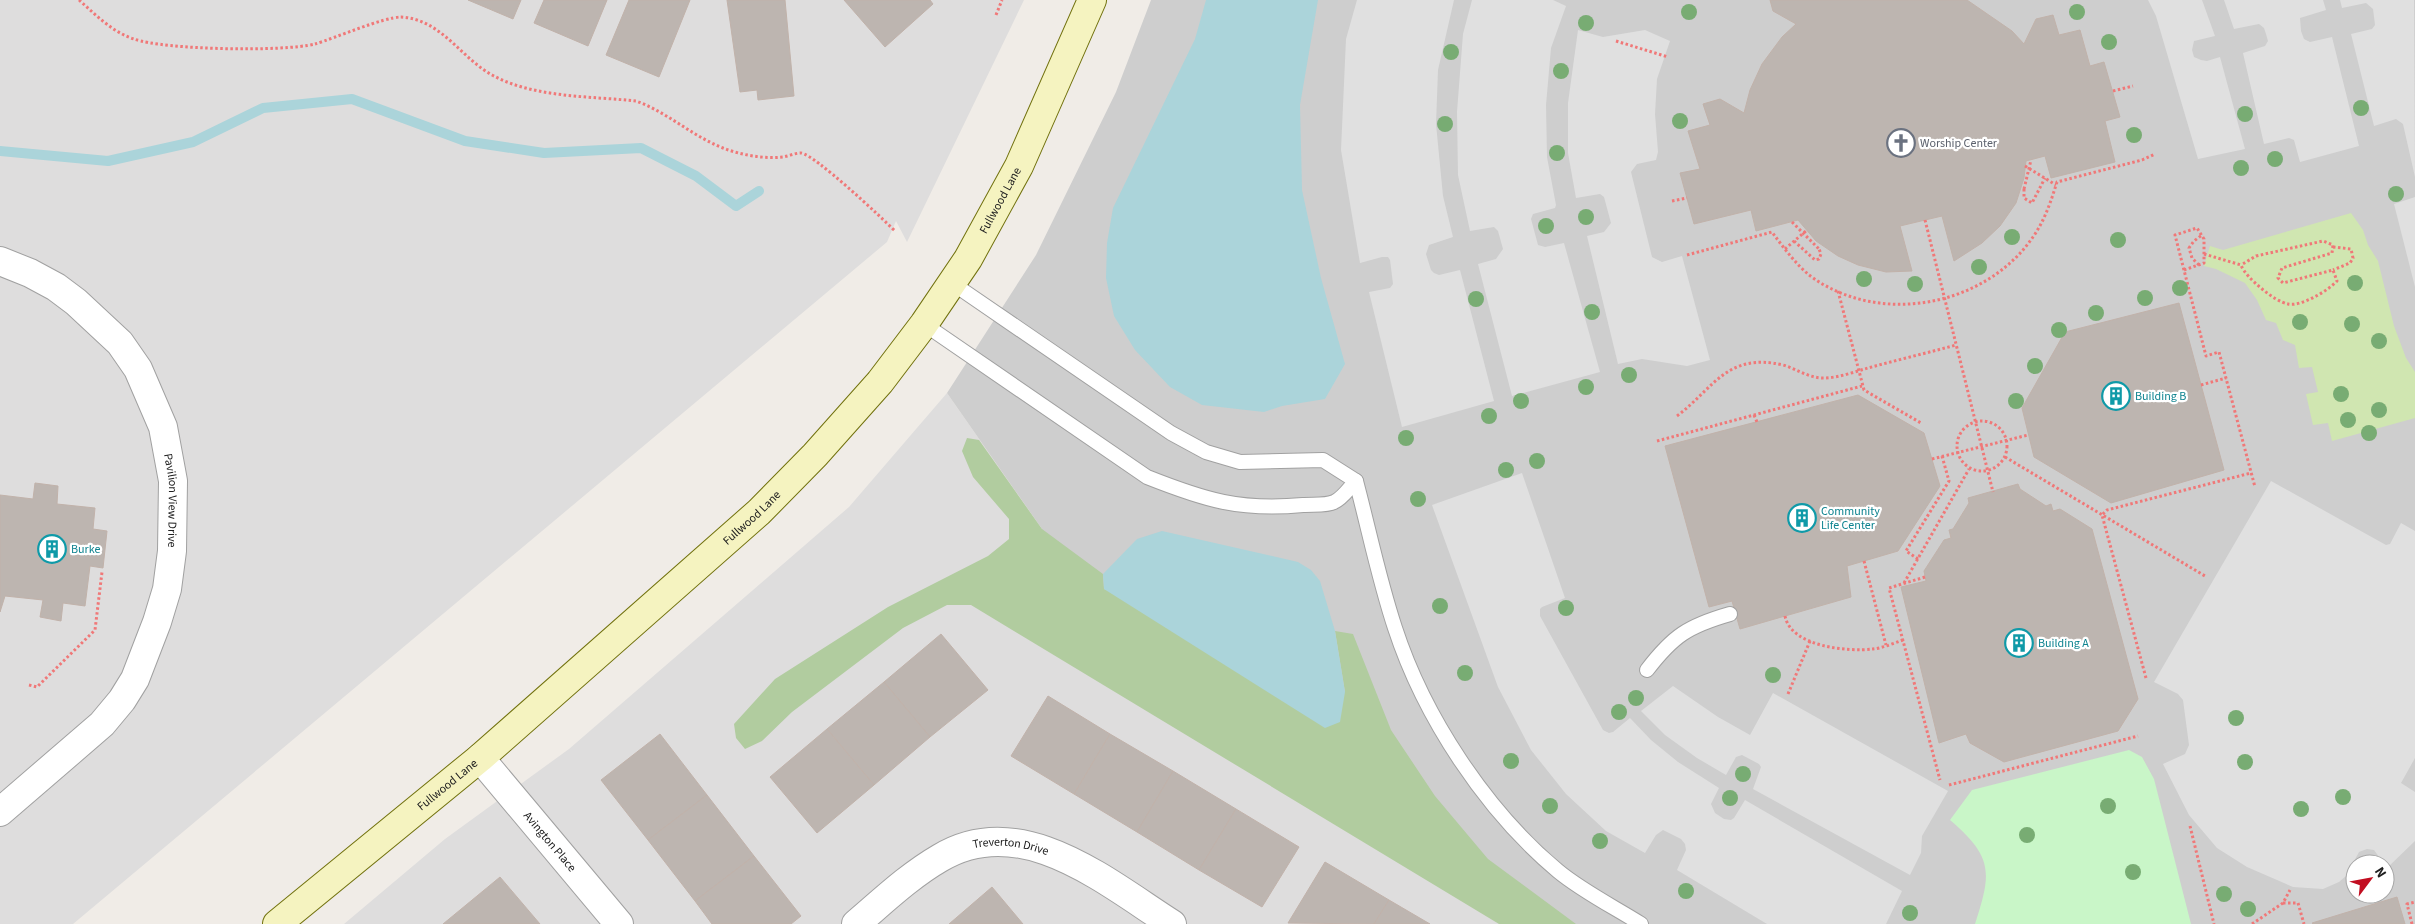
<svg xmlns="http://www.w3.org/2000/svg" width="2415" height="924" font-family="'Source Sans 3',sans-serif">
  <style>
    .residential { fill: #dedddd }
    .religious { fill: #cecece; fill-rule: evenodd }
    .grass { fill: #d0e6b1 }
    .forest { fill: #b1cc9f }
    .park { fill: #c9f6c8 }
    .parking { fill: #e0e0e0 }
    .water { fill: #abd4da }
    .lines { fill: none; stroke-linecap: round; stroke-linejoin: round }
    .stream { stroke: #abd4da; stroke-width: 10 }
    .building { fill: #bdb5b0; stroke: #c1b2aa }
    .lane-casing { stroke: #a1a1a1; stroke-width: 16 }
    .street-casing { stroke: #a1a1a1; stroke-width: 30 }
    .secondary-casing { stroke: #71710d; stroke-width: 30 }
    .path { stroke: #f07878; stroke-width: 3; stroke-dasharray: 2.5 2.5; stroke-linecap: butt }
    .lane { stroke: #fff; stroke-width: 14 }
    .street { stroke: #fff; stroke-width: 28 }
    .secondary { stroke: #f5f3c0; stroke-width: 28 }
    .path-bridge { stroke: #f07878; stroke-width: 3; stroke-dasharray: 2.5 2.5; stroke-linecap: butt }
    .tree { fill: #78ac73 }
    .labels { text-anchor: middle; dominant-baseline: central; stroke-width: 4.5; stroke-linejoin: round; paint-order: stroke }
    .worship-label { font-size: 12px; fill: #5b616d; stroke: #fff; text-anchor: start }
    .street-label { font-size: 12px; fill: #202020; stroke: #fff }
    .culture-label { font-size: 12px; fill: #0d838f; stroke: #fff; text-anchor: start }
  </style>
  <rect width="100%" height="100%" fill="#f0ece7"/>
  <!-- residential -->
  <g class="residential">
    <polygon points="0,0 1024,0 907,242 896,221 887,242 73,924 0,924"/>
    <polygon points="947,393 1042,529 1527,924 344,924 445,839 569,749 849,507"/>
  </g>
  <!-- religious -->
  <path class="religious" d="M1151 0H2415V924H1527L969 597 1042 529 947 393 1036 255 1116 92ZM2355 864H2385V894H2355Z"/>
  <!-- grass -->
  <polygon class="grass" points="2351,213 2363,230 2368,245 2378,261 2394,326 2406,358 2415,372 2415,418 2332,441 2328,423 2313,425 2306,394 2318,392 2312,367 2299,368 2295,345 2283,340 2276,323 2266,320 2257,300 2245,283 2216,269 2204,266 2210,246 2223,250"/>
  <!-- forest -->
  <polygon class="forest" points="967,438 979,440 1042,529 1103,574 1104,589 1345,692 1335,631 1353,634 1391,730 1435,796 1488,859 1576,924 1499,924 971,605 947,605 903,628 792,712 762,741 745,749 736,738 734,724 775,679 888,607 988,556 1009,539 1009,519 973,477 962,451"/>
  <!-- park -->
  <path class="park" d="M2129 750 2142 757 2154 779 2191 924H1975C1992 872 1993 857 1950 820L1972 790Z"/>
  <!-- parking -->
  <g class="parking">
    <polygon points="1357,0 1454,0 1438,70 1436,124 1443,196 1453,237 1429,245 1426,254 1431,270 1434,273 1439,275 1460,270 1494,401 1402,427 1369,292 1390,288 1393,284 1390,260 1388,257 1382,257 1360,263 1341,150 1346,39"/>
    <polygon points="1472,0 1553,0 1566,6 1551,48 1546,105 1547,157 1556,205 1555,208 1533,214 1531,219 1538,245 1545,247 1564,243 1600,372 1512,396 1478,264 1496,259 1503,249 1498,231 1494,227 1470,231 1458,175 1457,112 1463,34"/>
    <polygon points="2148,0 2202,0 2215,36 2194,41 2192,50 2194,57 2201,60 2207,61 2220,57 2245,149 2198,159 2156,16"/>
    <polygon points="2224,0 2323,0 2326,10 2300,18 2301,31 2304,39 2310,42 2332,37 2359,146 2300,162 2294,140 2289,138 2264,144 2243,53 2265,46 2268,41 2266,34 2264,28 2259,24 2234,29"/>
    <polygon points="2340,0 2414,0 2415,177 2403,124 2396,119 2374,126 2351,34 2372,29 2375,25 2373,9 2366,3 2342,8"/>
    <polygon points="1578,30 1603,37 1645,30 1670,41 1657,79 1655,114 1658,152 1656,160 1637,164 1631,172 1652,257 1662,262 1682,256 1710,360 1687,366 1642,359 1618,364 1587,236 1604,232 1611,223 1604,197 1600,194 1576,198 1568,153 1568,103"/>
    <polygon points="2415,197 2415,287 2394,204"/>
    <polygon points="1522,473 1565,598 1542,607 1540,609 1540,616 1603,730 1609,733 1613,732 1630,718 1651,740 1678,762 1719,788 1711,804 1715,813 1724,819 1731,820 1734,818 1745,800 1902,891 1886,924 1767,924 1677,870 1686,850 1685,844 1681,839 1663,830 1656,835 1645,853 1606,831 1566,794 1531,750 1498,687 1432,505"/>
    <polygon points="2271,481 2386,545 2390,544 2401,523 2415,531 2415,758 2401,783 2415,792 2415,841 2387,868 2374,850 2367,849 2359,852 2346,876 2339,882 2323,889 2293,887 2247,867 2217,848 2189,815 2163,764 2185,754 2189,745 2183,700 2178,694 2154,682"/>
    <polygon points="1673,686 1718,717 1750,735 1773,693 1948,791 1922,836 1921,853 1910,875 1753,789 1761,767 1759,764 1742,755 1736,757 1726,775 1697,758 1665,735 1641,711"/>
  </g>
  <!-- water -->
  <g class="water">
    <polygon points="1206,0 1318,0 1300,105 1302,190 1321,278 1345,364 1325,399 1282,406 1264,412 1202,405 1170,387 1135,350 1114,316 1106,278 1107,243 1113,208 1195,39"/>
    <polygon points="1162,531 1298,562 1311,570 1320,581 1335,631 1345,692 1340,722 1325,728 1104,589 1103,574 1137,539"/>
  </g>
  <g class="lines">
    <!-- stream -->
    <polyline class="stream" points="0,151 108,161 193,142 263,108 352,99 465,141 544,153 641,148 696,176 736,206 759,191"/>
  </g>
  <!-- building -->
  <g class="building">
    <polygon points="468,0 521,0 513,19"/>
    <polygon points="544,0 607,0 588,46 534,23"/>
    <polygon points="629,0 690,0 659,77 606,55"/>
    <polygon points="727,0 785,0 794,96 758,100 757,90 740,92"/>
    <polygon points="844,0 930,0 933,4 885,47"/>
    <polygon points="1770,0 1967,0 2012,31 2024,44 2036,19 2053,15 2059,35 2080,30 2090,66 2104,62 2120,117 2105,121 2115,162 2051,178 2045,156 2026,161 2024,178 2016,203 2000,226 1982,243 1954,261 1942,216 1900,226 1912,271 1886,272 1858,265 1838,256 1816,241 1798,220 1756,231 1751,210 1694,224 1680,173 1700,169 1688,131 1710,125 1703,104 1720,99 1744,113 1750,90 1762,64 1782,37 1796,24 1773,11"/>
    <polygon points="2179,303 2224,470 2111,503 2034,457 2022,408 2065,332"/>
    <polygon points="1858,395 1924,433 1940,486 1898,551 1847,566 1851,597 1740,629 1732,601 1709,607 1665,446"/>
    <polygon points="35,483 58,486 57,504 95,508 93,529 107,531 103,568 90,566 85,606 63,603 61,621 40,617 43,600 5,596 0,612 0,495 33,499"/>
    <polygon points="2018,484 2020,489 2046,506 2051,504 2053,511 2060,509 2092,529 2138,699 2118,731 2004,762 1970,743 1966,734 1939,743 1901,587 1926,581 1924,571 1944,540 1951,538 1949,530 1953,529 1969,503 1968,498"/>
    <polygon points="941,634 988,690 930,737 884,682"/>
    <polygon points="884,682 930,737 874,785 827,729"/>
    <polygon points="1048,696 1110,734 1074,794 1011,756"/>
    <polygon points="827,729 874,785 817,833 770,777"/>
    <polygon points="660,734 707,795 648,840 601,780"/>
    <polygon points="1110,734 1173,771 1137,832 1074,794"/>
    <polygon points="1173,771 1236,809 1199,870 1137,832"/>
    <polygon points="707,795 754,856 695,901 648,840"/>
    <polygon points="1236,809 1299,847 1262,907 1199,870"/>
    <polygon points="754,856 801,916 791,924 712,924 695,901"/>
    <polygon points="1325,862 1389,900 1374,924 1288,923"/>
    <polygon points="500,877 540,924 443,924"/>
    <polygon points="992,887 1023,924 949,924"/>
    <polygon points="2397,897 2405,924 2313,924 2312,923"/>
    <polygon points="1389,900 1430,924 1374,924"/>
  </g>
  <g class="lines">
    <defs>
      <g id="lane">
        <path d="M952 283 1171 433 1206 452 1240 462 1323 460 1356 481C1369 530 1379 580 1395 628 1424 717 1486 811 1558 871 1582 891 1614 907 1641 924"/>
        <path d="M924 324 1147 477C1205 500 1240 511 1303 505 1312 504 1326 506 1334 502 1342 499 1350 487 1356 481"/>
        <path d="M1647 670C1673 636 1688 626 1730 614"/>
      </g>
      <g id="street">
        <path id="s1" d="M0 261 30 273 56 287 76 302 120 343 138 369 163 427 173 481 172 551 167 589 157 622 135 679 122 700 102 724 0 812"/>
        <path id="s2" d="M480 758 619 924"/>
        <path id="s3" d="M856 924C883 901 909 876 940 858 1021 809 1106 882 1172 924"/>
      </g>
      <g id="secondary">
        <path id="s4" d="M277 924 480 758 759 512 815 455 880 382 924 324 968 259 1019 166 1092 0"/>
      </g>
    </defs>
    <!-- lane casing -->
    <use href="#lane" class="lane-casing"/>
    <!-- street casing -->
    <use href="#street" class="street-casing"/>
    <!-- secondary casing -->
    <use href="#secondary" class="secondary-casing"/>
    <!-- path -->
    <g class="path">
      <path d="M79 0C96 15 112 32 134 39 165 50 283 52 315 44 335 38 384 17 401 17 441 19 461 58 492 75 534 98 590 96 636 101 667 112 692 136 723 148 741 155 763 159 783 157 789 156 795 153 801 153 814 154 882 218 895 231"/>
      <polyline points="996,15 1002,0"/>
      <polyline points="1616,41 1668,57"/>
      <polyline points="2113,91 2133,86"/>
      <polyline points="2025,166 2056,185"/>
      <polyline points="2024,189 2024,198 2032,203 2045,178"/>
      <polyline points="1672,201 1687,198"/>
      <polyline points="1925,220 1993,492"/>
      <polyline points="1794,241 1815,260 1819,259 1821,254 1819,249"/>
      <polyline points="2333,247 2351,249 2353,258 2350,263 2333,270"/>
      <polyline points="1785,249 1807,230"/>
      <path d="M2204 254 2241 265C2245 277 2275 302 2288 304 2301 307 2329 290 2337 281L2333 270 2283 283 2278 278 2282 268 2332 253 2333 245 2323 241 2256 256 2241 265"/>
      <path d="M1687 255 1772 232C1783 247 1795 263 1809 275 1878 327 1985 307 2033 237 2045 220 2051 201 2057 182L2142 160 2155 154"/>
      <polyline points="2199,265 2192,258 2189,248 2194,241 2202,235"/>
      <polyline points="2184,270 2204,263 2204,239 2197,228 2175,235 2206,356 2219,352 2255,487"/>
      <polyline points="1838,291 1864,390 1921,423"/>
      <polyline points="2201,385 2226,378"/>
      <polyline points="1754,415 1757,422"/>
      <path d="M1677 416C1714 388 1727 352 1783 365 1797 369 1809 378 1823 378 1838 378 1854 372 1868 368 1897 360 1927 353 1956 345"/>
      <circle cx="1982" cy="446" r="25"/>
      <polyline points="1657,441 1862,386"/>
      <polyline points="2005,457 2205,576"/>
      <polyline points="1932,459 2028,435"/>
      <polyline points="1918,559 1906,551 1949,481 1942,456"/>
      <polyline points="1864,561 1886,645"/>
      <polyline points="1925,577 1889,588 1940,780"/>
      <polyline points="1904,583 1969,469"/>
      <path d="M1785 616C1791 647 1848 652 1873 649 1883 648 1894 643 1903 640"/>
      <polyline points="2146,678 2102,515 2107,510 2251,473"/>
      <polyline points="29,685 37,687 95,630 102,572"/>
      <polyline points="1788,694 1810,641"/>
      <polyline points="1949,785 2138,736"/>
      <polyline points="2190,826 2214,924"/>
      <polyline points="2283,903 2298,903 2304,924"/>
      <polyline points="2252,924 2283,903 2290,890"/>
      <polyline points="2412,924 2407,904 2415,902"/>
    </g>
    <!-- lane -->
    <use href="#lane" class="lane"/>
    <!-- street -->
    <use href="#street" class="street"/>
    <!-- secondary -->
    <use href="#secondary" class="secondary"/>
    <!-- path-bridge -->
    <g class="path-bridge">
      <polyline points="2024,189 2031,160"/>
      <polyline points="1792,222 1819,249"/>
    </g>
  </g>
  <!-- trees -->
  <g class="tree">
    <circle cx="1689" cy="12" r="8"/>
    <circle cx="2077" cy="12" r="8"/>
    <circle cx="1586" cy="23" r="8"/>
    <circle cx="2109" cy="42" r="8"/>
    <circle cx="1451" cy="52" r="8"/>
    <circle cx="1561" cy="71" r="8"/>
    <circle cx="2361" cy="108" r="8"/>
    <circle cx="2245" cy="114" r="8"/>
    <circle cx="1680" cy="121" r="8"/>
    <circle cx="1445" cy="124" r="8"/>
    <circle cx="2134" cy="135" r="8"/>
    <circle cx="1557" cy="153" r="8"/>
    <circle cx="2275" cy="159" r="8"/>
    <circle cx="2241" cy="168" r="8"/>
    <circle cx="2396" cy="194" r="8"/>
    <circle cx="1586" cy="217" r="8"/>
    <circle cx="1546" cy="226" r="8"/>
    <circle cx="2012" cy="237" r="8"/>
    <circle cx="2118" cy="240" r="8"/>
    <circle cx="1979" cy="267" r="8"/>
    <circle cx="1864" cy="279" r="8"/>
    <circle cx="2355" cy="283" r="8"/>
    <circle cx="1915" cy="284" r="8"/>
    <circle cx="2180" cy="288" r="8"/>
    <circle cx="2145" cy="298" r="8"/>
    <circle cx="1476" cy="299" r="8"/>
    <circle cx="1592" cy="312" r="8"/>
    <circle cx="2096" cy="313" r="8"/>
    <circle cx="2300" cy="322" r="8"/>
    <circle cx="2352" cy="324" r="8"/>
    <circle cx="2059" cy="330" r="8"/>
    <circle cx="2379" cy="341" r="8"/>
    <circle cx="2035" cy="366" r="8"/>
    <circle cx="1629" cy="375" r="8"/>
    <circle cx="1586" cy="387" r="8"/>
    <circle cx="2341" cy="394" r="8"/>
    <circle cx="1521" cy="401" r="8"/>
    <circle cx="2016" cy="401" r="8"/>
    <circle cx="2379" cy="410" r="8"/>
    <circle cx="1489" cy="416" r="8"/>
    <circle cx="2348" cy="420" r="8"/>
    <circle cx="2369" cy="433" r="8"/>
    <circle cx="1406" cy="438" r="8"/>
    <circle cx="1537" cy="461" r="8"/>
    <circle cx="1506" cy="470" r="8"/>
    <circle cx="1418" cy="499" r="8"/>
    <circle cx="1440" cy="606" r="8"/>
    <circle cx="1566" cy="608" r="8"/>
    <circle cx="1465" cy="673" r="8"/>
    <circle cx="1773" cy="675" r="8"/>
    <circle cx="1636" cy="698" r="8"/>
    <circle cx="1619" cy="712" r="8"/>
    <circle cx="2236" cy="718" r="8"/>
    <circle cx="1511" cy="761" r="8"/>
    <circle cx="2245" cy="762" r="8"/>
    <circle cx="1743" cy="774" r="8"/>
    <circle cx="2343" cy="797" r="8"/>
    <circle cx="1730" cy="798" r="8"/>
    <circle cx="1550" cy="806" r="8"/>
    <circle cx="2108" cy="806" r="8"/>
    <circle cx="2301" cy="809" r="8"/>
    <circle cx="2027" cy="835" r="8"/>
    <circle cx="1600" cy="841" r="8"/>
    <circle cx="2133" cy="872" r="8"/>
    <circle cx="1686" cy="891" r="8"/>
    <circle cx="2224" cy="894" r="8"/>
    <circle cx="2248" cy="909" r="8"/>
    <circle cx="1910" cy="913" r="8"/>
  </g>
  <!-- icons -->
  <defs>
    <symbol id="church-ring" viewBox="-11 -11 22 22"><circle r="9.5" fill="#fff" stroke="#6b7280" stroke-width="1.5"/><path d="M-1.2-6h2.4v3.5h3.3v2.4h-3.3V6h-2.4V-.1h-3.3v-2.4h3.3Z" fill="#6b7280"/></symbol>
    <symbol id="building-ring" viewBox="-11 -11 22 22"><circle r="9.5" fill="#fff" stroke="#0f9aa8" stroke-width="1.5"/><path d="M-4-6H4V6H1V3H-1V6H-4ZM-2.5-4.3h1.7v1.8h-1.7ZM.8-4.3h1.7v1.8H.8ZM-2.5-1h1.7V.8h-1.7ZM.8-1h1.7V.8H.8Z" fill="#0f9aa8"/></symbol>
  </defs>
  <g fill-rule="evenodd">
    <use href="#church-ring" x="1885" y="127" width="32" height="32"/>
    <use href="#building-ring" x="2100" y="380" width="32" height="32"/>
    <use href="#building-ring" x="1786" y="502" width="32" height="32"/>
    <use href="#building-ring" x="36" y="533" width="32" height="32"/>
    <use href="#building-ring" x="2003" y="627" width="32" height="32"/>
  </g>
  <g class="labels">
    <!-- worship labels -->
    <g class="worship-label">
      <text x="1920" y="143">Worship Center</text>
    </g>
    <!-- street labels -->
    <g class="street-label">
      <text stroke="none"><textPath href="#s4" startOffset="1030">Fullwood Lane</textPath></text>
      <text stroke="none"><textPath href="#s1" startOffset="316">Pavilion View Drive</textPath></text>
      <text stroke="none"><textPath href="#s4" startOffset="625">Fullwood Lane</textPath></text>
      <text stroke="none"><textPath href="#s4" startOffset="220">Fullwood Lane</textPath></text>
      <text stroke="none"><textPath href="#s2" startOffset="109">Avington Place</textPath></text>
      <text stroke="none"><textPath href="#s3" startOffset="181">Treverton Drive</textPath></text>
    </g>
    <!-- culture labels -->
    <g class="culture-label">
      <text x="2135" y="396">Building B</text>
      <text x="1821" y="511">Community<tspan x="1821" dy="14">Life Center</tspan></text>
      <text x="71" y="549">Burke</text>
      <text x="2038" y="643">Building A</text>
    </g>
  </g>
  <!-- north arrow -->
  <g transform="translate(2370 879) rotate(58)"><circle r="24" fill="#ffffff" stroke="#a6a6a6"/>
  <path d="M0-4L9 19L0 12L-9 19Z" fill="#c20e21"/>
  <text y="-8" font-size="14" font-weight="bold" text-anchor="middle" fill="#202020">N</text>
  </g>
</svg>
